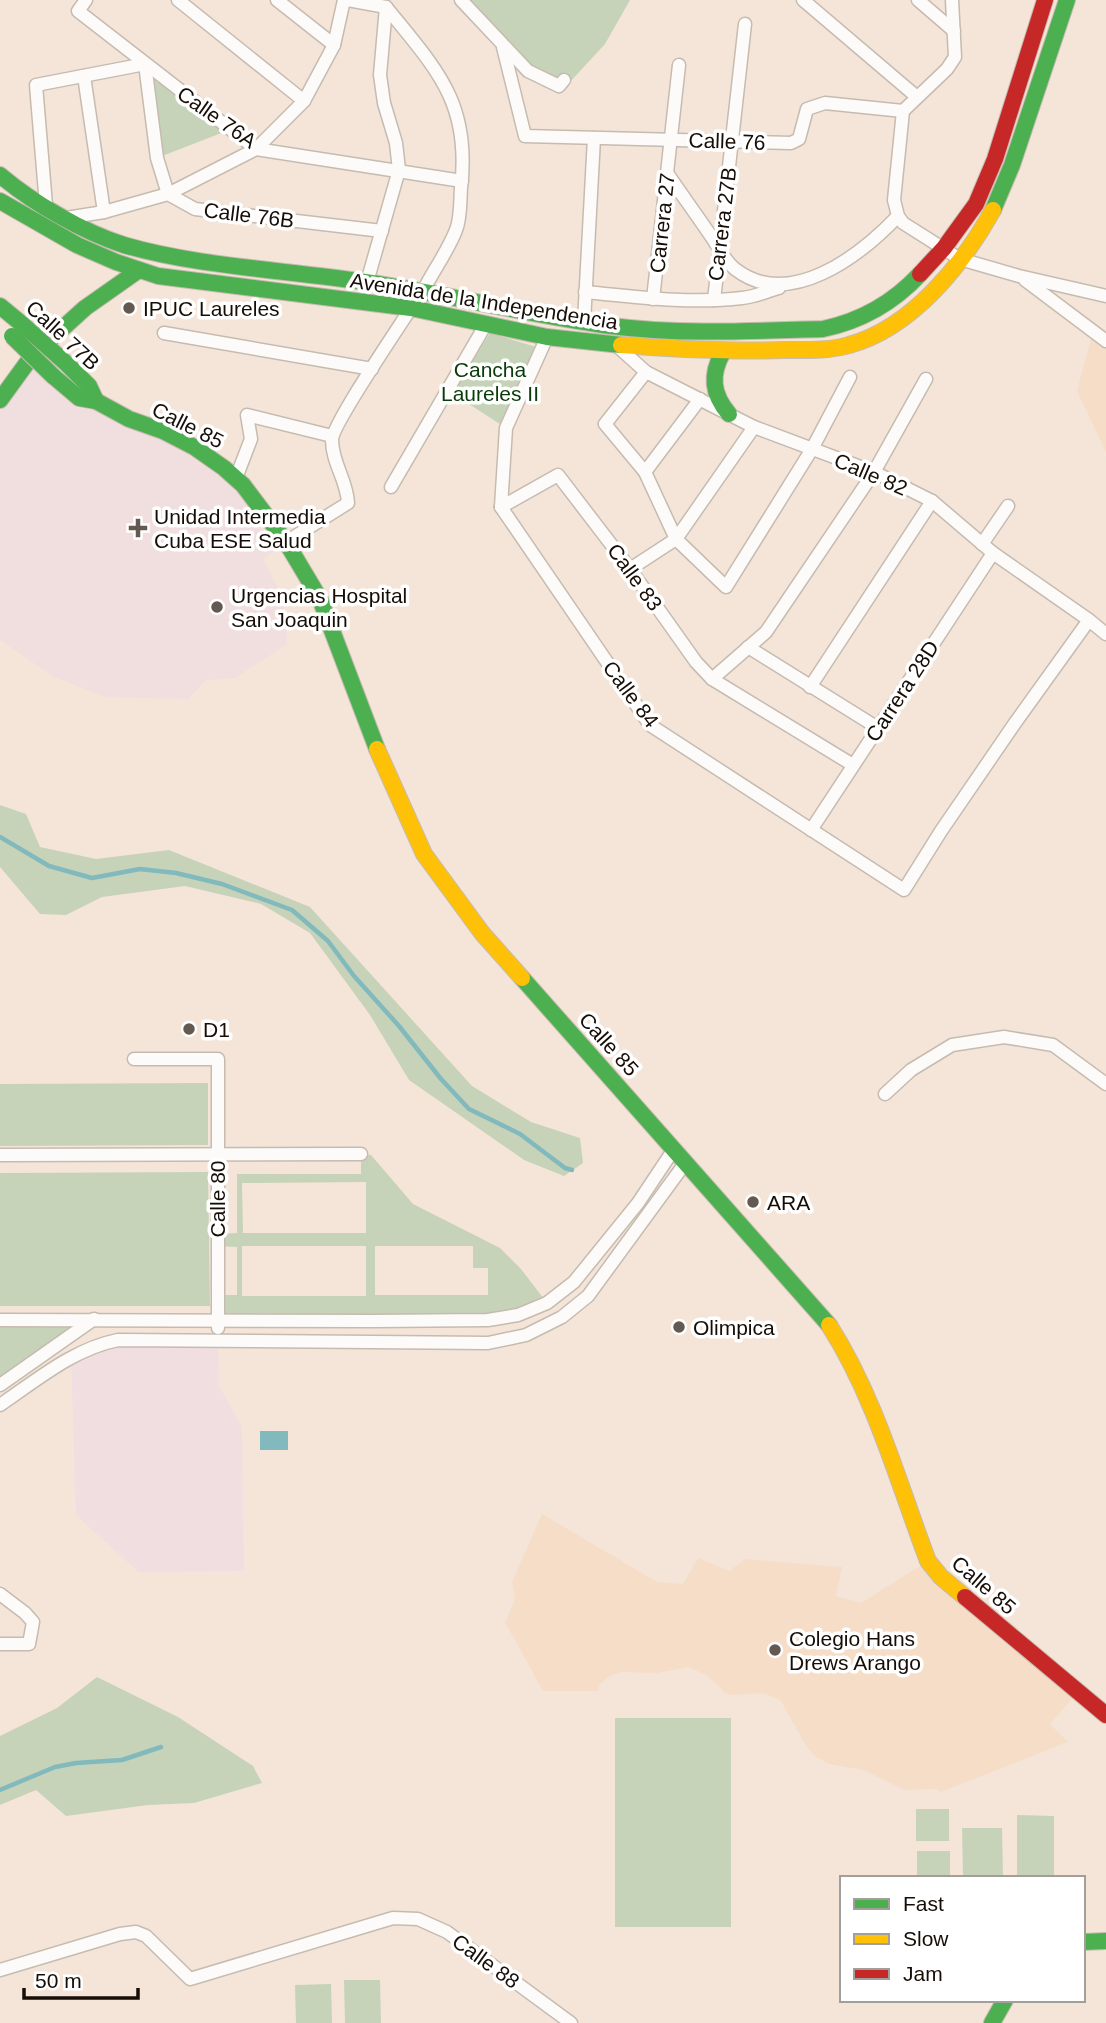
<svg xmlns="http://www.w3.org/2000/svg" width="1106" height="2023" font-family="Helvetica,sans-serif">
  <style>
    .built { fill: #f6ddc8 }
    .industrial { fill: #f0dee1 }
    .medical { fill: #f1dedf }
    .green { fill: #c6d3b9; fill-rule: evenodd }
    .water { fill: #81b9bd }
    .lines { fill: none; stroke-linecap: round; stroke-linejoin: round }
    .stream { stroke: #81b9bd; stroke-width: 4.5 }
    .street-casing { stroke: #c6bbb0; stroke-width: 15 }
    .fast-casing { stroke: #c6bbb0; stroke-width: 18 }
    .slow-casing { stroke: #c6bbb0; stroke-width: 18 }
    .jam-casing { stroke: #c6bbb0; stroke-width: 18 }
    .street { stroke: #fdfbf9; stroke-width: 12 }
    .fast { stroke: #4caf50; stroke-width: 16 }
    .slow { stroke: #ffc107; stroke-width: 16 }
    .jam { stroke: #c62828; stroke-width: 16 }
    .fast-bridge-casing { stroke: #c6bbb0; stroke-width: 18; stroke-linecap: butt }
    .fast-bridge { stroke: #4caf50; stroke-width: 16 }
    .poi-dot { fill: #645950; stroke: #fff; stroke-width: 2.5 }
    .labels { text-anchor: middle; dominant-baseline: central; stroke-width: 7; stroke-linejoin: round; paint-order: stroke }
    .street-label { font-size: 21px; fill: #160e06; stroke: #fff }
    .poi-label { font-size: 21px; fill: #160e06; stroke: #fff; text-anchor: start }
    .park-label { font-size: 21px; fill: #0a3b0a; stroke: #fff }
  </style>
  <rect width="100%" height="100%" fill="#f4e5d8"/>
  <!-- built -->
  <g class="built">
    <polygon points="1093,331 1106,341 1106,452 1077,391"/>
    <polygon points="542,1514 657,1582 683,1584 698,1558 729,1571 746,1559 842,1567 836,1596 861,1603 928,1561 1079,1691 1050,1724 1068,1742 941,1792 936,1789 905,1790 863,1770 829,1764 816,1757 806,1746 781,1701 764,1693 731,1695 725,1693 708,1676 689,1667 657,1673 620,1672 610,1676 599,1685 598,1691 543,1691 505,1622 515,1600 512,1582"/>
  </g>
  <!-- industrial -->
  <polygon class="industrial" points="218,1340 219,1386 242,1427 244,1571 139,1572 76,1515 71,1357 97,1345"/>
  <!-- medical -->
  <polygon class="medical" points="32,356 194,447 286,542 263,559 284,600 287,644 235,678 206,680 188,699 106,697 54,677 0,640 0,400"/>
  <!-- green -->
  <g class="green">
    <polygon points="461,0 630,0 605,44 569,83 528,71"/>
    <polygon points="145,64 229,130 157,158"/>
    <polygon points="490,333 536,347 509,403 506,428 452,393"/>
    <polygon points="0,805 26,814 40,847 96,859 169,850 310,907 472,1086 531,1122 580,1138 583,1163 564,1176 524,1160 409,1080 370,1015 310,933 261,904 185,886 102,897 66,915 40,914 0,867"/>
    <polygon points="208,1083 208,1145 0,1146 0,1084"/>
    <path d="M361 1154 371 1155 413 1204 500 1248 521 1269 547 1303 518 1315 217 1321V1295H237V1247L217 1246V1234L237 1233V1174H361ZM366 1182V1233H243L242 1183ZM242 1246H366V1296H242ZM375 1246H473V1268H488V1295H375Z"/>
    <polygon points="208,1172 210,1306 0,1306 0,1173"/>
    <polygon points="94,1319 0,1385 0,1320"/>
    <polygon points="97,1677 178,1717 253,1766 262,1783 194,1803 148,1805 66,1816 36,1790 0,1805 0,1736 57,1708"/>
    <rect x="615" y="1718" width="116" height="209"/>
    <rect x="916" y="1809" width="33" height="32"/>
    <polygon points="1017,1815 1054,1816 1054,1878 1017,1878"/>
    <polygon points="962,1828 1002,1828 1003,1878 963,1878"/>
    <rect x="917" y="1851" width="33" height="27"/>
    <polygon points="344,1980 380,1980 381,2023 345,2023"/>
    <polygon points="331,1984 332,2023 296,2023 295,1985"/>
  </g>
  <!-- water -->
  <rect class="water" x="260" y="1431" width="28" height="19"/>
  <g class="lines">
    <!-- stream -->
    <g class="stream">
      <polyline points="0,837 49,866 92,878 140,869 176,873 222,884 292,910 328,941 354,976 399,1026 441,1079 469,1109 520,1134 565,1168 572,1170"/>
      <polyline points="0,1790 55,1767 76,1763 122,1760 161,1747"/>
    </g>
    <defs>
      <g id="street">
        <polyline points="86,0 78,11 256,149 462,181"/>
        <polyline points="178,0 304,101"/>
        <polyline points="277,0 334,45"/>
        <polyline points="348,0 386,7"/>
        <polyline points="461,0 528,71 559,86 564,80"/>
        <polyline points="803,0 917,97"/>
        <polyline points="918,0 954,31"/>
        <path d="M386 7C436 69 471 102 461 188 460 201 461 218 456 230 448 251 433 271 423 291"/>
        <polyline points="503,47 525,136 791,143 799,139 807,109 825,103 903,111"/>
        <polyline points="145,64 157,158 168,194 195,209 382,231"/>
        <polyline points="84,76 104,212"/>
        <polyline points="903,111 894,200 898,216 903,223 960,259 1019,276 1106,296"/>
        <polyline points="903,111 947,69 955,57 952,0"/>
        <path d="M667 173C682 195 698 217 713 239 719 249 726 262 735 269 789 311 860 256 898 216"/>
        <polyline points="46,205 36,85 145,64"/>
        <polyline points="66,218 104,212 168,194 256,149 304,101 334,45 344,0"/>
        <polyline points="1025,280 1106,341"/>
        <polyline points="367,282 399,170 396,143 384,103 380,75 386,7"/>
        <path d="M585 292C637 297 691 304 742 298 755 297 767 291 779 288"/>
        <polyline points="653,299 679,65"/>
        <polyline points="714,300 745,24"/>
        <polyline points="584,322 594,138"/>
        <polyline points="164,333 372,369"/>
        <polyline points="616,345 646,372 754,427 874,472 932,501 993,553 1089,620 1106,634"/>
        <polyline points="646,372 605,424 645,472 676,539 726,587 812,449 850,377"/>
        <polyline points="645,472 700,399"/>
        <polyline points="236,478 251,439 247,415 332,436"/>
        <polyline points="391,487 486,324"/>
        <polyline points="501,507 650,725 904,890 941,831 1015,723 1089,620"/>
        <polyline points="501,507 558,475 630,569 696,662 712,679 853,765"/>
        <polyline points="501,507 506,428 547,337"/>
        <path d="M286 542 348 503C347 480 332 463 332 440 332 425 399 327 411 308"/>
        <polyline points="982,544 1008,506"/>
        <polyline points="630,569 676,539 754,427"/>
        <polyline points="748,647 878,728"/>
        <polyline points="712,679 766,632 874,472 926,379"/>
        <polyline points="810,687 932,501"/>
        <polyline points="811,830 993,553"/>
        <polyline points="134,1059 218,1059 218,1328"/>
        <polyline points="885,1094 911,1070 952,1045 1004,1037 1053,1045 1106,1084"/>
        <polyline points="0,1155 361,1154"/>
        <polyline points="0,1320 374,1321 488,1320 518,1315 547,1303 574,1282 638,1203 674,1149"/>
        <polyline points="0,1385 94,1319"/>
        <path d="M0 1405C37 1380 73 1349 118 1340L488 1343 526 1335 562 1317 588 1296 686 1162"/>
        <polyline points="0,1594 25,1613 33,1622 29,1644 0,1644"/>
        <polyline points="0,1970 120,1934 136,1932 146,1936 190,1979 393,1918 418,1919 447,1932 571,2023"/>
      </g>
      <g id="fast">
        <path d="M0 175C33 203 83 232 124 245 199 267 288 270 365 282 447 294 529 315 611 326 681 335 753 331 823 329 861 321 894 302 920 274"/>
        <polyline points="0,201 77,245 116,262 158,276 411,308 547,337 621,345"/>
        <polyline points="993,210 1012,165 1067,0"/>
        <polyline points="0,306 23,325"/>
        <path d="M723 352C710 375 712 394 729 414"/>
        <polyline points="67,364 89,386 96,401"/>
        <polyline points="53,376 79,398 96,401 129,419 163,431 194,447 224,468 243,485 286,542 320,599 377,749"/>
        <polyline points="0,400 32,356 85,308 139,270"/>
        <polyline points="522,978 829,1325"/>
        <polyline points="1083,1942 1106,1941"/>
        <polyline points="992,2023 1005,2000"/>
      </g>
      <g id="slow">
        <path d="M621 345C676 349 730 352 786 350 806 350 829 351 849 345 912 328 963 264 993 210"/>
        <polyline points="377,749 424,854 482,933 522,978"/>
        <path d="M829 1325C875 1397 898 1482 928 1561L941 1577 965 1597"/>
      </g>
      <g id="jam">
        <polyline points="920,274 944,248 976,204 995,159 1045,0"/>
        <polyline points="965,1597 1106,1715"/>
      </g>
    </defs>
    <!-- street casing -->
    <use href="#street" class="street-casing"/>
    <!-- fast casing -->
    <use href="#fast" class="fast-casing"/>
    <!-- slow casing -->
    <use href="#slow" class="slow-casing"/>
    <!-- jam casing -->
    <use href="#jam" class="jam-casing"/>
    <!-- street -->
    <use href="#street" class="street"/>
    <!-- fast -->
    <use href="#fast" class="fast"/>
    <!-- slow -->
    <use href="#slow" class="slow"/>
    <!-- jam -->
    <use href="#jam" class="jam"/>
    <defs>
      <g id="fast-bridge">
        <polyline points="23,325 67,364"/>
        <polyline points="12,336 53,376"/>
      </g>
    </defs>
    <!-- fast-bridge casing -->
    <use href="#fast-bridge" class="fast-bridge-casing"/>
    <!-- fast-bridge -->
    <use href="#fast-bridge" class="fast-bridge"/>
  </g>
  <!-- markers -->
  <g class="poi-dot">
    <circle cx="129" cy="308" r="7"/>
    <path d="M134.5 517.5h7v7h7v7h-7v7h-7v-7h-7v-7h7z"/>
    <circle cx="217" cy="607" r="7"/>
    <circle cx="189" cy="1029" r="7"/>
    <circle cx="753" cy="1202" r="7"/>
    <circle cx="679" cy="1327" r="7"/>
    <circle cx="775" cy="1650" r="7"/>
  </g>
  <g class="labels">
    <!-- street labels -->
    <g class="street-label">
      <text transform="translate(217 117) rotate(35)">Calle 76A</text>
      <text transform="translate(727 141) rotate(2)">Calle 76</text>
      <text transform="translate(249 215) rotate(7)">Calle 76B</text>
      <text transform="translate(662 223) rotate(-84)">Carrera 27</text>
      <text transform="translate(722 224) rotate(-83)">Carrera 27B</text>
      <text transform="translate(484 301) rotate(9)">Avenida de la Independencia</text>
      <text transform="translate(63 335) rotate(43)">Calle 77B</text>
      <text transform="translate(188 425) rotate(27)">Calle 85</text>
      <text transform="translate(871 474) rotate(23)">Calle 82</text>
      <text transform="translate(635 577) rotate(54)">Calle 83</text>
      <text transform="translate(902 691) rotate(-57)">Carrera 28D</text>
      <text transform="translate(631 694) rotate(53)">Calle 84</text>
      <text transform="translate(609 1044) rotate(48)">Calle 85</text>
      <text transform="translate(217 1199) rotate(-90)">Calle 80</text>
      <text transform="translate(984 1585) rotate(41)">Calle 85</text>
      <text transform="translate(486 1961) rotate(36)">Calle 88</text>
    </g>
    <!-- poi labels -->
    <g class="poi-label">
      <text x="143" y="308">IPUC Laureles</text>
      <text x="154" y="516">Unidad Intermedia<tspan x="154" dy="24">Cuba ESE Salud</tspan></text>
      <text x="231" y="595">Urgencias Hospital<tspan x="231" dy="24">San Joaquin</tspan></text>
      <text x="203" y="1029">D1</text>
      <text x="767" y="1202">ARA</text>
      <text x="693" y="1327">Olimpica</text>
      <text x="789" y="1638">Colegio Hans<tspan x="789" dy="24">Drews Arango</tspan></text>
    </g>
    <!-- park labels -->
    <g class="park-label">
      <text x="490" y="369">Cancha<tspan x="490" dy="24">Laureles II</tspan></text>
    </g>
  </g>
  <!-- legend -->
  <rect x="840" y="1876" width="245" height="126" fill="#ffffff" stroke="#a29f9b" stroke-width="2"/>
  <rect x="854" y="1899" width="35" height="10" fill="#4caf50" stroke="#a29f9b" stroke-width="2"/>
  <text x="903" y="1911" font-size="21" fill="#160e06">Fast</text>
  <rect x="854" y="1934" width="35" height="10" fill="#ffc107" stroke="#a29f9b" stroke-width="2"/>
  <text x="903" y="1946" font-size="21" fill="#160e06">Slow</text>
  <rect x="854" y="1969" width="35" height="10" fill="#c62828" stroke="#a29f9b" stroke-width="2"/>
  <text x="903" y="1981" font-size="21" fill="#160e06">Jam</text>
  <!-- scale -->
  <path d="M24 1988v10h114v-10" fill="none" stroke="#160e06" stroke-width="3.5"/>
  <text x="35" y="1988" font-size="21" fill="#160e06" stroke="#ffffff" stroke-width="5" paint-order="stroke">50 m</text>
</svg>
